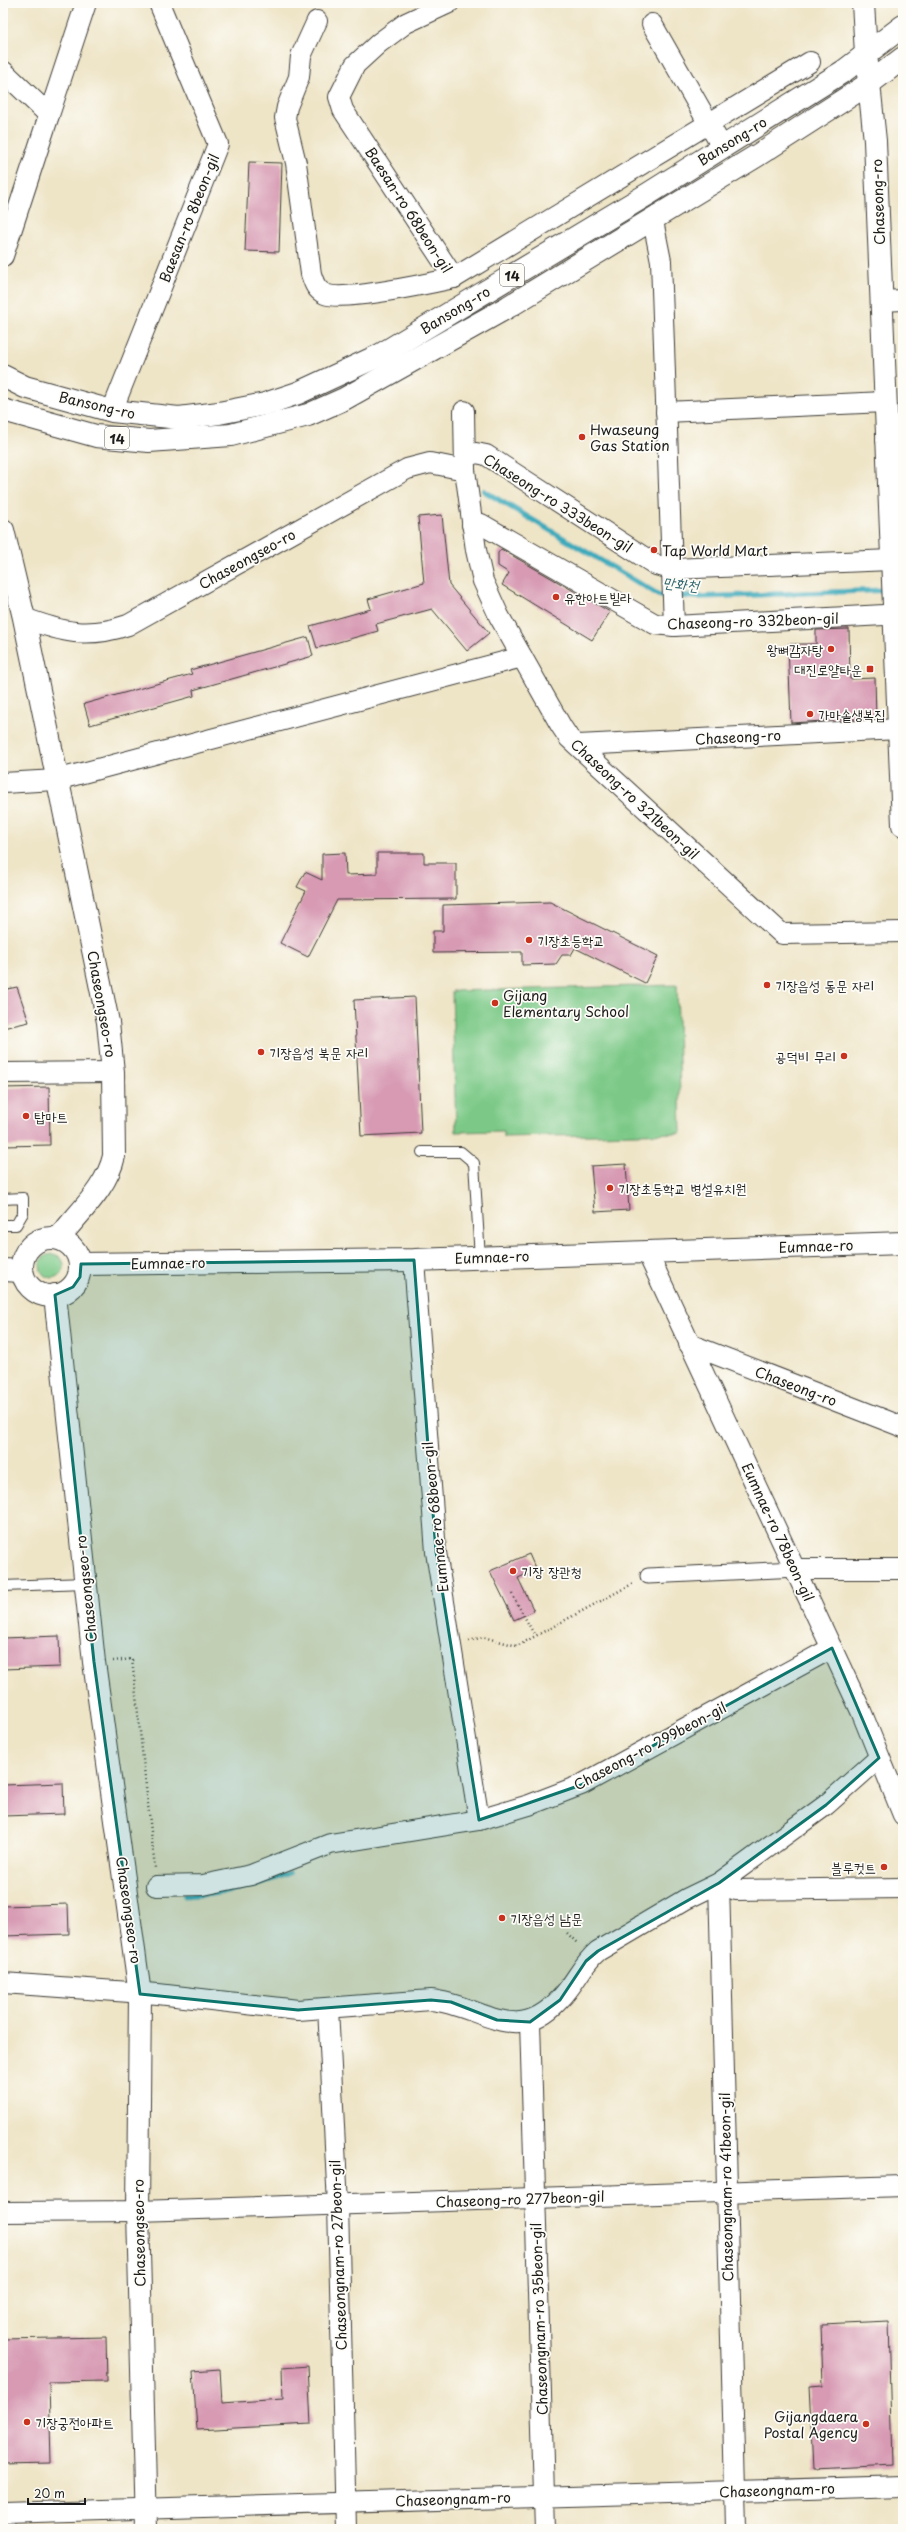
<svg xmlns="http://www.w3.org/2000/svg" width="906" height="2532" font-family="'Playpen Sans','Poor Story',sans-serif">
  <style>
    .green { fill: #7cc987; stroke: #4c7252 }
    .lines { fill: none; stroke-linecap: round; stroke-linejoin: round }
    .stream { stroke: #3caabb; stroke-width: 5.5 }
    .building { fill: #d79ab2 }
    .service-casing { stroke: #3c3a36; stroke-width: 12 }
    .pedestrian-casing { stroke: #3c3a36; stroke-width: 17 }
    .minor-casing { stroke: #3c3a36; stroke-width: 22 }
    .tertiary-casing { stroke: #3c3a36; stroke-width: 24 }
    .secondary-casing { stroke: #3c3a36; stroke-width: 24 }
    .primary-casing { stroke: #3c3a36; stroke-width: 24 }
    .path { stroke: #3c3a36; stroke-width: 2.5; stroke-dasharray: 1 3; stroke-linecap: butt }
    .service { stroke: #fff; stroke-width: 10 }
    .pedestrian { stroke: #fff; stroke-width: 15 }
    .minor { stroke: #fff; stroke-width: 20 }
    .tertiary { stroke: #fff; stroke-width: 22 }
    .secondary { stroke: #fff; stroke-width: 22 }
    .primary { stroke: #fff; stroke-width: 22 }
    .marked { fill: #0f766e; fill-opacity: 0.2; stroke: #0f766e; stroke-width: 3; stroke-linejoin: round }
    .poi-dot { fill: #c8321e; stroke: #fdfcf7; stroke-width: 1.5 }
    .labels { text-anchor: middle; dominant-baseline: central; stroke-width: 3.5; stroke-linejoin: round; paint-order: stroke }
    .shield { fill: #fdfcf7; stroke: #605f5e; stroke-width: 1 }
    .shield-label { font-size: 13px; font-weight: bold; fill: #1c1c1c }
    .street-label { font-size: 14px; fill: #1c1c1c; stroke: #fdfcf7 }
    .poi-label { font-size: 14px; fill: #1c1c1c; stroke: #fdfcf7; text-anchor: start }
    .water-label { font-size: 15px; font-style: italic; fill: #2c636c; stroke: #fdfcf7 }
  </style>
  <rect width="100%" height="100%" fill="#fdfcf7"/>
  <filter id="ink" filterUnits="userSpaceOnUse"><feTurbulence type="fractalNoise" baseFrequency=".025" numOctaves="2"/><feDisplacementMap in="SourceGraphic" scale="8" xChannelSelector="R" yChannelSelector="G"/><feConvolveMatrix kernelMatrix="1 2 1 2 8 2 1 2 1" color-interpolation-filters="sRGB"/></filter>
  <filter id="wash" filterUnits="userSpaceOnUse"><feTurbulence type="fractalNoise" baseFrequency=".012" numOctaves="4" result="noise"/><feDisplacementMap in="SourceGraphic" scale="16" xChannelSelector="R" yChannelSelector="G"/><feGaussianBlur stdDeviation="0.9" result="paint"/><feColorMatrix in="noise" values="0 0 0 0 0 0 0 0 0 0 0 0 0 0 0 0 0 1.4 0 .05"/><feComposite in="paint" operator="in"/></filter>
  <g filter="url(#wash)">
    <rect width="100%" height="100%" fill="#eee4c6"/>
    <!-- green -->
    <g class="green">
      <polygon points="677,985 681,1133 504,1137 504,1131 456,1132 452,991"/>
      <circle cx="52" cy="1266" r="12"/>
    </g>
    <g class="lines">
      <!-- stream -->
      <g class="stream">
        <polyline points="484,491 659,595 699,597 889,590"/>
        <path d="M185 1895C221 1896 256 1887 289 1873"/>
      </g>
    </g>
    <g id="blocks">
      <!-- building -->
      <g class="building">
        <polygon points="249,162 282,163 279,252 245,251"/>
        <polygon points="442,515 449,585 489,633 467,651 432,609 376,624 378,631 317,648 310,626 371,609 368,599 424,583 418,517"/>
        <polygon points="501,549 610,612 592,640 502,585 509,573 498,566 498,553"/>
        <polygon points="849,629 850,679 875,678 876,719 824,719 824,721 791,723 788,644 816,644 816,630"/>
        <polygon points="308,637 313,656 193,690 194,696 90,725 84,704 192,674 190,670"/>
        <polygon points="345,853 346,875 377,874 377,853 424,853 424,863 456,863 456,899 337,900 308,957 280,943 306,891 297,887 305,872 322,880 322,854"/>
        <polygon points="550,902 658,956 645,983 575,948 571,955 562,955 556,964 522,965 522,952 433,953 433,931 443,931 443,905"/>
        <polygon points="17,987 29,1022 3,1028 3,990"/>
        <polygon points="415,997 421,1133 361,1136 354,1000"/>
        <polygon points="49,1087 50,1145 3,1146 3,1088"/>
        <polygon points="626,1164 629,1210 595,1212 591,1166"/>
        <polygon points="529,1554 536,1570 518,1578 534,1611 514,1620 490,1571"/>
        <polygon points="59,1636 60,1667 3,1669 3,1638"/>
        <polygon points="63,1783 64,1814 3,1816 3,1785"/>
        <polygon points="68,1904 69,1934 3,1936 3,1906"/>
        <polygon points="889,2321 893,2465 813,2469 809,2386 823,2385 821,2324"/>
        <polygon points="106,2337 107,2381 49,2382 51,2463 3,2464 3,2339"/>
        <polygon points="308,2366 311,2424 197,2430 193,2371 220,2369 222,2403 283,2399 282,2368"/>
      </g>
    </g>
  </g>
  <g filter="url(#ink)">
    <use href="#blocks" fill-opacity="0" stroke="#3c3a36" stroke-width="1"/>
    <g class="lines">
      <defs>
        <g id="service">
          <polyline points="422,1152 461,1152 474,1163 480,1258"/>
          <polyline points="3,1199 23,1198 23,1213 16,1225 3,1225"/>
          <polyline points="3,1586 85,1583"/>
        </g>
        <polyline id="pedestrian" points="648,1576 797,1569"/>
        <g id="minor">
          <path d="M317 21 301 56 299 77 287 107 285 118 296 163 311 274C314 283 316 290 325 294 343 302 431 283 454 278L343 110 339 97 355 65 379 43 406 23 449 3"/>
          <polyline points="652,24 722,147"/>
          <polyline points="3,71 49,115 86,3"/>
          <polyline points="653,221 661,261 674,626"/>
          <polyline points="3,256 49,115"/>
          <polyline points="454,278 810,62"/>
          <polyline points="882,301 903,300"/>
          <polyline points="112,411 218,144 159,3"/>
          <polyline points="464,411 465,470 476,550 483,581 499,616 561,726 569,738 782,934 903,932"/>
          <polyline points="666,412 885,402"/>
          <polyline points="886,440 903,439"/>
          <polyline points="465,457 476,453 486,455 656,565 672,569 891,560"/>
          <polyline points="472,525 481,524 655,624 674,626 903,614"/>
          <path d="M24 618C62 632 87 639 128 625L407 469 430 463 465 470"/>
          <polyline points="578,745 899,729"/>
          <polyline points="3,783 56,780 522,657"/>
          <polyline points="3,1073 113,1072"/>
          <polyline points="647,1252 861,1711 903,1815"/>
          <polyline points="414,1260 436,1552 479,1820"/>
          <polyline points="689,1344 903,1427"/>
          <polyline points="797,1569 903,1569"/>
          <polyline points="156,1886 203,1885 251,1875 330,1844 479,1820 529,1805 581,1785 832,1648"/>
          <path d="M3 1983 158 1994 298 2010 431 2000C482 2005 515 2048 560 1999 575 1984 582 1964 598 1951L686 1899 719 1883 826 1805 879 1758"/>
          <polyline points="328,2008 338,2205 346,2529"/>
          <polyline points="530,2022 545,2529"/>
          <polyline points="3,2212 138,2211 903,2186"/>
          <polyline points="3,2513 903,2486"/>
          <polyline points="736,2529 719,1883 736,1890 903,1888"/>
        </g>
        <g id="tertiary">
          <path d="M3 530 24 618 108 1022 113 1072 114 1156C107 1188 78 1213 59 1238"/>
          <polyline points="55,1295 94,1662 140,1994 138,2211 146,2529"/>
        </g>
        <g id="secondary">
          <polyline points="863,3 866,54 875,141 903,825"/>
          <circle cx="51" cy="1267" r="29"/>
          <polyline points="81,1264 414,1260 903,1243"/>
          <polyline points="3,1270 22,1271"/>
        </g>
        <g id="primary">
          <polyline points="3,376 25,387 112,411 179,418 219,413 265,404 298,393 380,355 648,194 844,71 903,26"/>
          <polyline points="3,410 96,436 149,441 231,435 308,415 344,399 508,307 758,155 870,83 903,58"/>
        </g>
      </defs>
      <!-- service casing -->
      <use href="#service" class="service-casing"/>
      <!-- pedestrian casing -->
      <use href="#pedestrian" class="pedestrian-casing"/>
      <!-- minor casing -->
      <use href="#minor" class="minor-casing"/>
      <!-- tertiary casing -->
      <use href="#tertiary" class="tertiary-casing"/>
      <!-- secondary casing -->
      <use href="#secondary" class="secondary-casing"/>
      <!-- primary casing -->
      <use href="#primary" class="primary-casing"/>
      <!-- path -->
      <g class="path">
        <polyline points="512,1594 535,1636"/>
        <polyline points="469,1641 483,1637 517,1646 634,1583"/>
        <polyline points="113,1661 132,1659 155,1868"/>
        <polyline points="567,1933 578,1944"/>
      </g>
      <!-- service -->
      <use href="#service" class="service"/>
      <!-- pedestrian -->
      <use href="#pedestrian" class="pedestrian"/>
      <!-- minor -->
      <use href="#minor" class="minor"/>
      <!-- tertiary -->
      <use href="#tertiary" class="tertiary"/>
      <!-- secondary -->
      <use href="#secondary" class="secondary"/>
      <!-- primary -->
      <use href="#primary" class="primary"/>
    </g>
  </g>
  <!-- marked area -->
  <path class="marked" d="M414 1260 436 1552 479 1820 581 1785 832 1648 879 1758 826 1805 719 1883 598 1951 586 1961 560 2000 530 2022 497 2020 451 2002 431 2000 298 2010 140 1994 94 1662 55 1295 73 1287 80 1277 81 1264Z"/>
  <!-- markers -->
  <g class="poi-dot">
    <circle cx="582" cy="437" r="4"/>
    <circle cx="654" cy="550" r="4"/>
    <circle cx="556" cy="597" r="4"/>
    <circle cx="831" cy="649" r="4"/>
    <rect x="866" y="665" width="8" height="8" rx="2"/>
    <circle cx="810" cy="714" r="4"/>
    <circle cx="529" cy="940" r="4"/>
    <circle cx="767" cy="985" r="4"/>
    <circle cx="495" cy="1003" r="4"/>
    <circle cx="261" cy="1052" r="4"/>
    <circle cx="844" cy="1056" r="4"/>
    <circle cx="26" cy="1116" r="4"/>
    <circle cx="610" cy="1188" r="4"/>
    <circle cx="513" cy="1571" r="4"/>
    <circle cx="884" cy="1867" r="4"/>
    <circle cx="502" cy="1918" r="4"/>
    <circle cx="27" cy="2422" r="4"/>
    <circle cx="866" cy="2424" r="4"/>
  </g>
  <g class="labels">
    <!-- shield labels -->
    <g class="shield">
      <rect x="500" y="264" width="24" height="22" rx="3"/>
      <rect x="105" y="427" width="24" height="22" rx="3"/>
    </g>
    <g class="shield-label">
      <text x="512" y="275">14</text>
      <text x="117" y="438">14</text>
    </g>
    <!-- street labels -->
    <g class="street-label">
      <text transform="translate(732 141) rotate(-32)">Bansong-ro</text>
      <text transform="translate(878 202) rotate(-92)">Chaseong-ro</text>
      <text transform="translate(409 210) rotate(57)">Baesan-ro 68beon-gil</text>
      <text transform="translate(189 218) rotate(-68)">Baesan-ro 8beon-gil</text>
      <text transform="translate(455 310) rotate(-31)">Bansong-ro</text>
      <text transform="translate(97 405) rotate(13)">Bansong-ro</text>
      <text transform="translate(558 503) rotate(32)">Chaseong-ro 333beon-gil</text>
      <text transform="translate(247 559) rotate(-29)">Chaseongseo-ro</text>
      <text transform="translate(753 621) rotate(-2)">Chaseong-ro 332beon-gil</text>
      <text transform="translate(738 737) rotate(-3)">Chaseong-ro</text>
      <text transform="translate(635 799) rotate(43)">Chaseong-ro 321beon-gil</text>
      <text transform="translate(102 1004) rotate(80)">Chaseongseo-ro</text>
      <text transform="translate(816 1246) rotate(-2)">Eumnae-ro</text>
      <text transform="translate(492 1257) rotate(-2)">Eumnae-ro</text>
      <text transform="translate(168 1263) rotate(-1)">Eumnae-ro</text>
      <text transform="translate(796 1386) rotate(21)">Chaseong-ro</text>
      <text transform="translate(435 1517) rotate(-96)">Eumnae-ro 68beon-gil</text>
      <text transform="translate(778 1532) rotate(65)">Eumnae-ro 78beon-gil</text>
      <text transform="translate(86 1589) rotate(-96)">Chaseongseo-ro</text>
      <text transform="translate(650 1746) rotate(-28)">Chaseong-ro 299beon-gil</text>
      <text transform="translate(129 1910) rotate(82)">Chaseongseo-ro</text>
      <text transform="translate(726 2187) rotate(-91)">Chaseongnam-ro 41beon-gil</text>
      <text transform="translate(520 2199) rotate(-2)">Chaseong-ro 277beon-gil</text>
      <text transform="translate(139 2233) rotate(-91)">Chaseongseo-ro</text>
      <text transform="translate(338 2255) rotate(-92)">Chaseongnam-ro 27beon-gil</text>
      <text transform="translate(539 2319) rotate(-92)">Chaseongnam-ro 35beon-gil</text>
      <text transform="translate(777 2490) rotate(-2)">Chaseongnam-ro</text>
      <text transform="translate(453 2499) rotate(-2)">Chaseongnam-ro</text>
    </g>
    <!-- poi labels -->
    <g class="poi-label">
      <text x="590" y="429">Hwaseung<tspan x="590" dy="16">Gas Station</tspan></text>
      <text x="662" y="550">Tap World Mart</text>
      <text x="564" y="597">유한아트빌라</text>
      <text x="823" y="649" text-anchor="end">왕뼈감자탕</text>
      <text x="862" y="669" text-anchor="end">대진로얄타운</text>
      <text x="818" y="714">가마솥생복집</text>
      <text x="537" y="940">기장초등학교</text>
      <text x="775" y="985">기장읍성 동문 자리</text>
      <text x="503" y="995">Gijang<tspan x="503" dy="16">Elementary School</tspan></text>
      <text x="269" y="1052">기장읍성 북문 자리</text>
      <text x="836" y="1056" text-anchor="end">공덕비 무리</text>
      <text x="34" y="1116">탑마트</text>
      <text x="618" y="1188">기장초등학교 병설유치원</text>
      <text x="521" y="1571">기장 장관청</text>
      <text x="876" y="1867" text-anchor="end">블루컷트</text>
      <text x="510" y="1918">기장읍성 남문</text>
      <text x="858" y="2416" text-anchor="end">Gijangdaera<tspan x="858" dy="16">Postal Agency</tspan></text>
      <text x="35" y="2422">기장궁전아파트</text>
    </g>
    <!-- water labels -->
    <g class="water-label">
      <text transform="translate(681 583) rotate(6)">만화천</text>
    </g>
  </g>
  <!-- margin -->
  <rect width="906" height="2532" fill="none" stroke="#fdfcf7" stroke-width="16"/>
  <!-- scale -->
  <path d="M28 2498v6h57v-6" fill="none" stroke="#1c1c1c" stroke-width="2"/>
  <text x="34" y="2498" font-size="12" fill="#1c1c1c" stroke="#fdfcf7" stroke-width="3" paint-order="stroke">20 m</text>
</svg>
